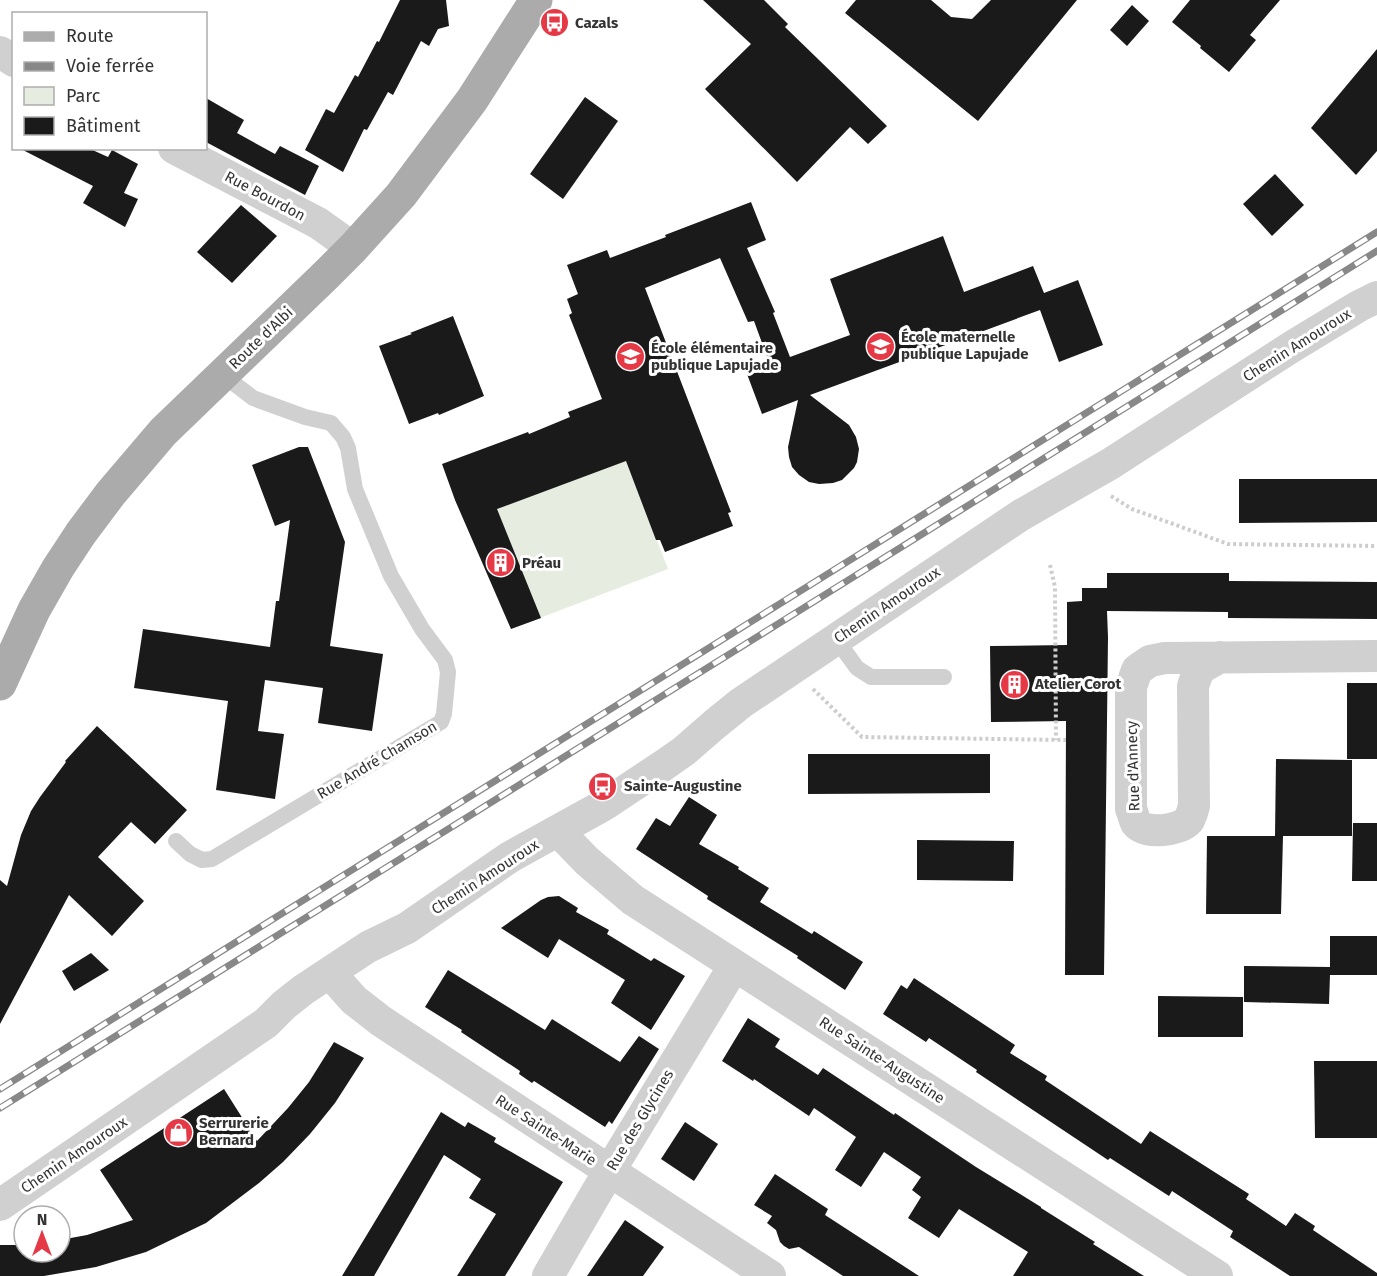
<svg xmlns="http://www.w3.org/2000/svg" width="1377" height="1276" font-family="'Fira Sans',sans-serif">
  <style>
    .green { fill: #e6ecdf }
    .building { fill: #1a1a1a }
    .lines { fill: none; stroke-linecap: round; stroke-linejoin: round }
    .path { stroke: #cdcdcd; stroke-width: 4; stroke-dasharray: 3 3; stroke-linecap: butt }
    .lane { stroke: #d0d0d0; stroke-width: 16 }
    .street { stroke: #d0d0d0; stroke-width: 32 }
    .primary { stroke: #ababab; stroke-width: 33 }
    .rail-casing { stroke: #888; stroke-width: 7 }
    .rail { stroke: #fff; stroke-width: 4.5; stroke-dasharray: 14; stroke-linecap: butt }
    .labels { text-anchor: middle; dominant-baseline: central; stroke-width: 6; stroke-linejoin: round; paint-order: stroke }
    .poi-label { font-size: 15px; font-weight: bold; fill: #333; stroke: #fff; text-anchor: start }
    .street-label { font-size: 15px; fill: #333; stroke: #fff }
  </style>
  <rect width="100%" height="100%" fill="#fff"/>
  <!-- green -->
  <polygon class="green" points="617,438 668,569 511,629 455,500"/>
  <!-- building -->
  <g class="building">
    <polygon points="400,0 446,0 449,26 438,29 429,46 421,41 393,95 388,92 367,130 364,129 343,172 305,150 326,109 334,113 355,75 358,77 377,41 379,42"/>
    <polygon points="703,0 764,0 788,24 785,27 887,126 868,144 850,127 797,182 705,89 751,44"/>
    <polygon points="856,0 931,0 951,17 972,19 991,0 1077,0 978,121 845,13"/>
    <polygon points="1190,0 1280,0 1250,35 1256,40 1229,72 1200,48 1201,46 1172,22"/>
    <polygon points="1132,5 1149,21 1127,46 1110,30"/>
    <polygon points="1377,49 1377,151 1356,175 1311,128"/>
    <polygon points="585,97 618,121 563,199 530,174"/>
    <polygon points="206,98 244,120 237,133 275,154 280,146 319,166 305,195 206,142"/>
    <polygon points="19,148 88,148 108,157 112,150 138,164 124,193 138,199 125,227 83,203 93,186"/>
    <polygon points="1275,174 1304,205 1272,236 1243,204"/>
    <polygon points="751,202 766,240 747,248 775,312 773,313 790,357 850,335 830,279 943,236 964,292 1033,266 1044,293 1078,280 1103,345 1059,362 1040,310 810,395 849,425 856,437 859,449 857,462 854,468 842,480 833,483 819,484 809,482 799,475 792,467 789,457 788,447 798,400 762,414 747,374 770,365 754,321 748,322 720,258 645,288 731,512 728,513 733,526 665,552 660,540 656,540 626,461 497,509 541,618 511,629 455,500 442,464 528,432 529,434 570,417 568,412 602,399 569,315 572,313 567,299 578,294 567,265 607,250 610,258 666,237 665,235"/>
    <polygon points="241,205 277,236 232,283 197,252"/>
    <polygon points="453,316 484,396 439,415 438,413 409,424 379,346 412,334 410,333"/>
    <polygon points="299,447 308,447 345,542 330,646 383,654 372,731 318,723 323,688 265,680 258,731 284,734 275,799 216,790 228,701 134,688 143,629 270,647 276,601 279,601 290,520 275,526 252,465"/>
    <polygon points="1239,479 1377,479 1377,522 1239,523"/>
    <polygon points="1107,573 1229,573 1229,581 1377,582 1377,619 1228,618 1228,612 1107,611 1108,637 1104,975 1065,975 1066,721 991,722 990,646 1067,645 1067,602 1082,601 1082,588 1107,588"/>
    <rect x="1347" y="683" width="30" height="76"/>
    <polygon points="97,726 187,810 155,844 131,822 98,857 144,901 112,936 69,895 0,1024 0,880 7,886 21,835 31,811 40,797 66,762 65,761"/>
    <polygon points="808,754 990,754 990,793 808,794"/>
    <polygon points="1276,759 1352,760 1352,836 1275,836"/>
    <polygon points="689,797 717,815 699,844 739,867 738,869 769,888 760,902 812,934 814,931 863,962 845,990 797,958 798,956 707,899 708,896 636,849 656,818 670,826"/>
    <polygon points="1353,823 1377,823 1377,881 1352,881"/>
    <polygon points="1207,836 1283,836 1281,914 1206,914"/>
    <polygon points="917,840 1014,841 1013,881 917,880"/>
    <polygon points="559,896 578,908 576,912 609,930 607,934 651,961 654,958 685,976 651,1030 611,1003 625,980 559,939 548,958 501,928 541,900 548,897"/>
    <polygon points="1330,936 1377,936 1377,975 1330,975 1329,1004 1244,1002 1244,966 1330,967"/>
    <polygon points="91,953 109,970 74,991 62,971"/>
    <polygon points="448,970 545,1030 552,1019 620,1062 639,1036 659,1049 612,1124 609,1121 605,1127 534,1081 532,1083 519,1074 520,1071 461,1032 462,1030 425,1007"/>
    <polygon points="914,978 1015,1045 1010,1053 1047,1076 1045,1080 1141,1144 1150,1131 1249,1194 1246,1199 1286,1226 1295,1213 1315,1226 1313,1230 1377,1273 1377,1276 1290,1276 1230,1237 1233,1231 1172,1191 1169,1196 1110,1158 1108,1160 976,1072 977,1070 929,1038 926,1042 883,1014 901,985 907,989"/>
    <polygon points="1158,996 1243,997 1243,1037 1158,1037"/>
    <polygon points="748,1018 780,1039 775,1047 818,1075 823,1068 894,1115 895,1113 976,1167 1041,1207 1041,1208 1095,1242 1093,1244 1144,1276 1013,1276 1028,1252 959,1209 939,1238 908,1218 921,1197 912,1190 921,1177 884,1152 861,1187 835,1170 856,1137 814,1108 809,1116 754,1079 753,1081 722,1061"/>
    <polygon points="334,1042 364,1058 335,1103 310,1134 283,1162 259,1183 206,1223 146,1252 96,1267 44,1276 0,1276 0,1245 24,1245 24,1252 60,1252 60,1240 87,1235 133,1220 100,1170 224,1089 257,1141 288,1108 309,1082"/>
    <polygon points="1314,1061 1377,1061 1377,1138 1315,1138"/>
    <polygon points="441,1112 465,1127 468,1122 496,1138 494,1142 563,1182 505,1276 457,1276 496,1214 469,1198 481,1179 444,1155 374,1276 342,1276"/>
    <polygon points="685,1122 718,1144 694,1181 661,1159"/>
    <polygon points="775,1174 828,1209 825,1215 919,1276 843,1276 799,1247 789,1249 784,1246 780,1242 776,1230 767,1223 772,1216 754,1205"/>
    <polygon points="625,1220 664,1247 643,1276 587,1276"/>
  </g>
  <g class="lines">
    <!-- path -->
    <g class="path">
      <polyline points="1111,496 1132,509 1228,544 1377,546"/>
      <polyline points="1050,565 1055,587 1056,740"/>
      <polyline points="813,689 862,737 1066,740"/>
    </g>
    <!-- lane -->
    <g class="lane">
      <polyline points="836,639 857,668 871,677 944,677"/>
      <polyline points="176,841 190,854 202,860 212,859 441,722 444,714 448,672 445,660 422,629 391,576 355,489 348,448 343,437 331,423 305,417 253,398 223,375"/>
    </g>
    <!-- street -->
    <g class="street">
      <polyline points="0,52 14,61"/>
      <polyline points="174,148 318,223 353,248"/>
      <path d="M1220 657 1199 669 1193 686 1194 806C1193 810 1191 816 1189 820 1180 831 1145 835 1136 823 1134 819 1133 813 1131 809V687L1137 670 1150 661 1165 658 1377 656"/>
      <polyline points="558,831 587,861 633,900 1217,1276"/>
      <polyline points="330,973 354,1000 381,1021 770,1276"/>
      <polyline points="0,1205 266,1023 284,1005 303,990 368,947 407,928 510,857 604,805 664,765 684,751 715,724 741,703 1021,515 1110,464 1293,346 1359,306 1377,297"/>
      <polyline points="548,1276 595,1195 734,966"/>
    </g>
    <!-- primary -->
    <polyline class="primary" points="0,684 34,610 58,568 81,533 111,493 163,432 325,276 353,248 401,195 472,100 536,0"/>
    <defs>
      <g id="rail">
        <polyline points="0,1089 1377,232"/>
        <polyline points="0,1108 1377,251"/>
      </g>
    </defs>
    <!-- rail casing -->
    <use href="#rail" class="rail-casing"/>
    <!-- rail -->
    <use href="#rail" class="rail"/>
  </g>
  <!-- icons -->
  <defs>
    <symbol id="bus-disc" viewBox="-11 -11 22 22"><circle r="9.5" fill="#e63946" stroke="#fff"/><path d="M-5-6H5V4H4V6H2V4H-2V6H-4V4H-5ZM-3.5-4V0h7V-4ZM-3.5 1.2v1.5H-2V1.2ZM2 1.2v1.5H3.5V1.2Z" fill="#fff"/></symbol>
    <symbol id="school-disc" viewBox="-11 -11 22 22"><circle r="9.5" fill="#e63946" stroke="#fff"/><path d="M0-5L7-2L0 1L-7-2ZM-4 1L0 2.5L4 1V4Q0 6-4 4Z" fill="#fff"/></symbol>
    <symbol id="building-disc" viewBox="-11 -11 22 22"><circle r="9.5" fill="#e63946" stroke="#fff"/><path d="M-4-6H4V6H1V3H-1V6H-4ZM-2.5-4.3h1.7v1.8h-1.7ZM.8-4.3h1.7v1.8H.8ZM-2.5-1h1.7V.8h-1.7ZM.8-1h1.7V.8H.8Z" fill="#fff"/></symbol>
    <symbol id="shop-disc" viewBox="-11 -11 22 22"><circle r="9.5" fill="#e63946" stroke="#fff"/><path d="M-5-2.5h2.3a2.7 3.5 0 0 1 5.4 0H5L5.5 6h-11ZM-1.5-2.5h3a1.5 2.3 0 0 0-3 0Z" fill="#fff"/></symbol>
  </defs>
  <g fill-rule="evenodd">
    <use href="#bus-disc" x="538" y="6" width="33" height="33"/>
    <use href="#school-disc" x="864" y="330" width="33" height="33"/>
    <use href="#school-disc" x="614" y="340" width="33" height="33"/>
    <use href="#building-disc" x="484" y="546" width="33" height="33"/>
    <use href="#building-disc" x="998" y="668" width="33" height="33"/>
    <use href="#bus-disc" x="586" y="770" width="33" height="33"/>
    <use href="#shop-disc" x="162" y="1116" width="33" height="33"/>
  </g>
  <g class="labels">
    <!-- poi labels -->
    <g class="poi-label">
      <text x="575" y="23">Cazals</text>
      <text x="901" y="337">École maternelle<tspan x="901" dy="17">publique Lapujade</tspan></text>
      <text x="651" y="348">École élémentaire<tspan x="651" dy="17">publique Lapujade</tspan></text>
      <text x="522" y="563">Préau</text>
      <text x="1035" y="684">Atelier Corot</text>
      <text x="624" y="786">Sainte-Augustine</text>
      <text x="199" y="1123">Serrurerie<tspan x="199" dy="17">Bernard</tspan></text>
    </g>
    <!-- street labels -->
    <g class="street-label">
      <text transform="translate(265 196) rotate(28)">Rue Bourdon</text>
      <text transform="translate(261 338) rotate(-44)">Route d'Albi</text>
      <text transform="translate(1297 345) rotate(-32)">Chemin Amouroux</text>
      <text transform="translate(887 605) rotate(-34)">Chemin Amouroux</text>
      <text transform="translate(377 760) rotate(-31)">Rue André Chamson</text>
      <text transform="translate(1133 766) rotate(-92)">Rue d'Annecy</text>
      <text transform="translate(485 877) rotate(-33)">Chemin Amouroux</text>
      <text transform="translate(882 1060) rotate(33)">Rue Sainte-Augustine</text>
      <text transform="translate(640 1120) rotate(-59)">Rue des Glycines</text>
      <text transform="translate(546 1130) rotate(33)">Rue Sainte-Marie</text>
      <text transform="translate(74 1155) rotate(-34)">Chemin Amouroux</text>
    </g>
  </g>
  <!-- legend -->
  <rect x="12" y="12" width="195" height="138" fill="#ffffff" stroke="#adadad" stroke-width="1.5"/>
  <rect x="24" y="32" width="30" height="9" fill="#ababab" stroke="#adadad" stroke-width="1.5"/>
  <text x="66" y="42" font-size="18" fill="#333333">Route</text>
  <rect x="24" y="62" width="30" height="9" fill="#888888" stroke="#adadad" stroke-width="1.5"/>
  <text x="66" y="72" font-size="18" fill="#333333">Voie ferrée</text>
  <rect x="24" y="87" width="30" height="18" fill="#e6ecdf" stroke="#adadad" stroke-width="1.5"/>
  <text x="66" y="102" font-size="18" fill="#333333">Parc</text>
  <rect x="24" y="117" width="30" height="18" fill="#1a1a1a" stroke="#adadad" stroke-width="1.5"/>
  <text x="66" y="132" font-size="18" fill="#333333">Bâtiment</text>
  <!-- north arrow -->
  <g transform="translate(42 1234)"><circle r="28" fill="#ffffff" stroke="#adadad" stroke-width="1.5"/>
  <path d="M0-4.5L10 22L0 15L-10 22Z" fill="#e63946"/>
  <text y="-9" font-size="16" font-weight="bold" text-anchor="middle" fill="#333333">N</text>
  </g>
</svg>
